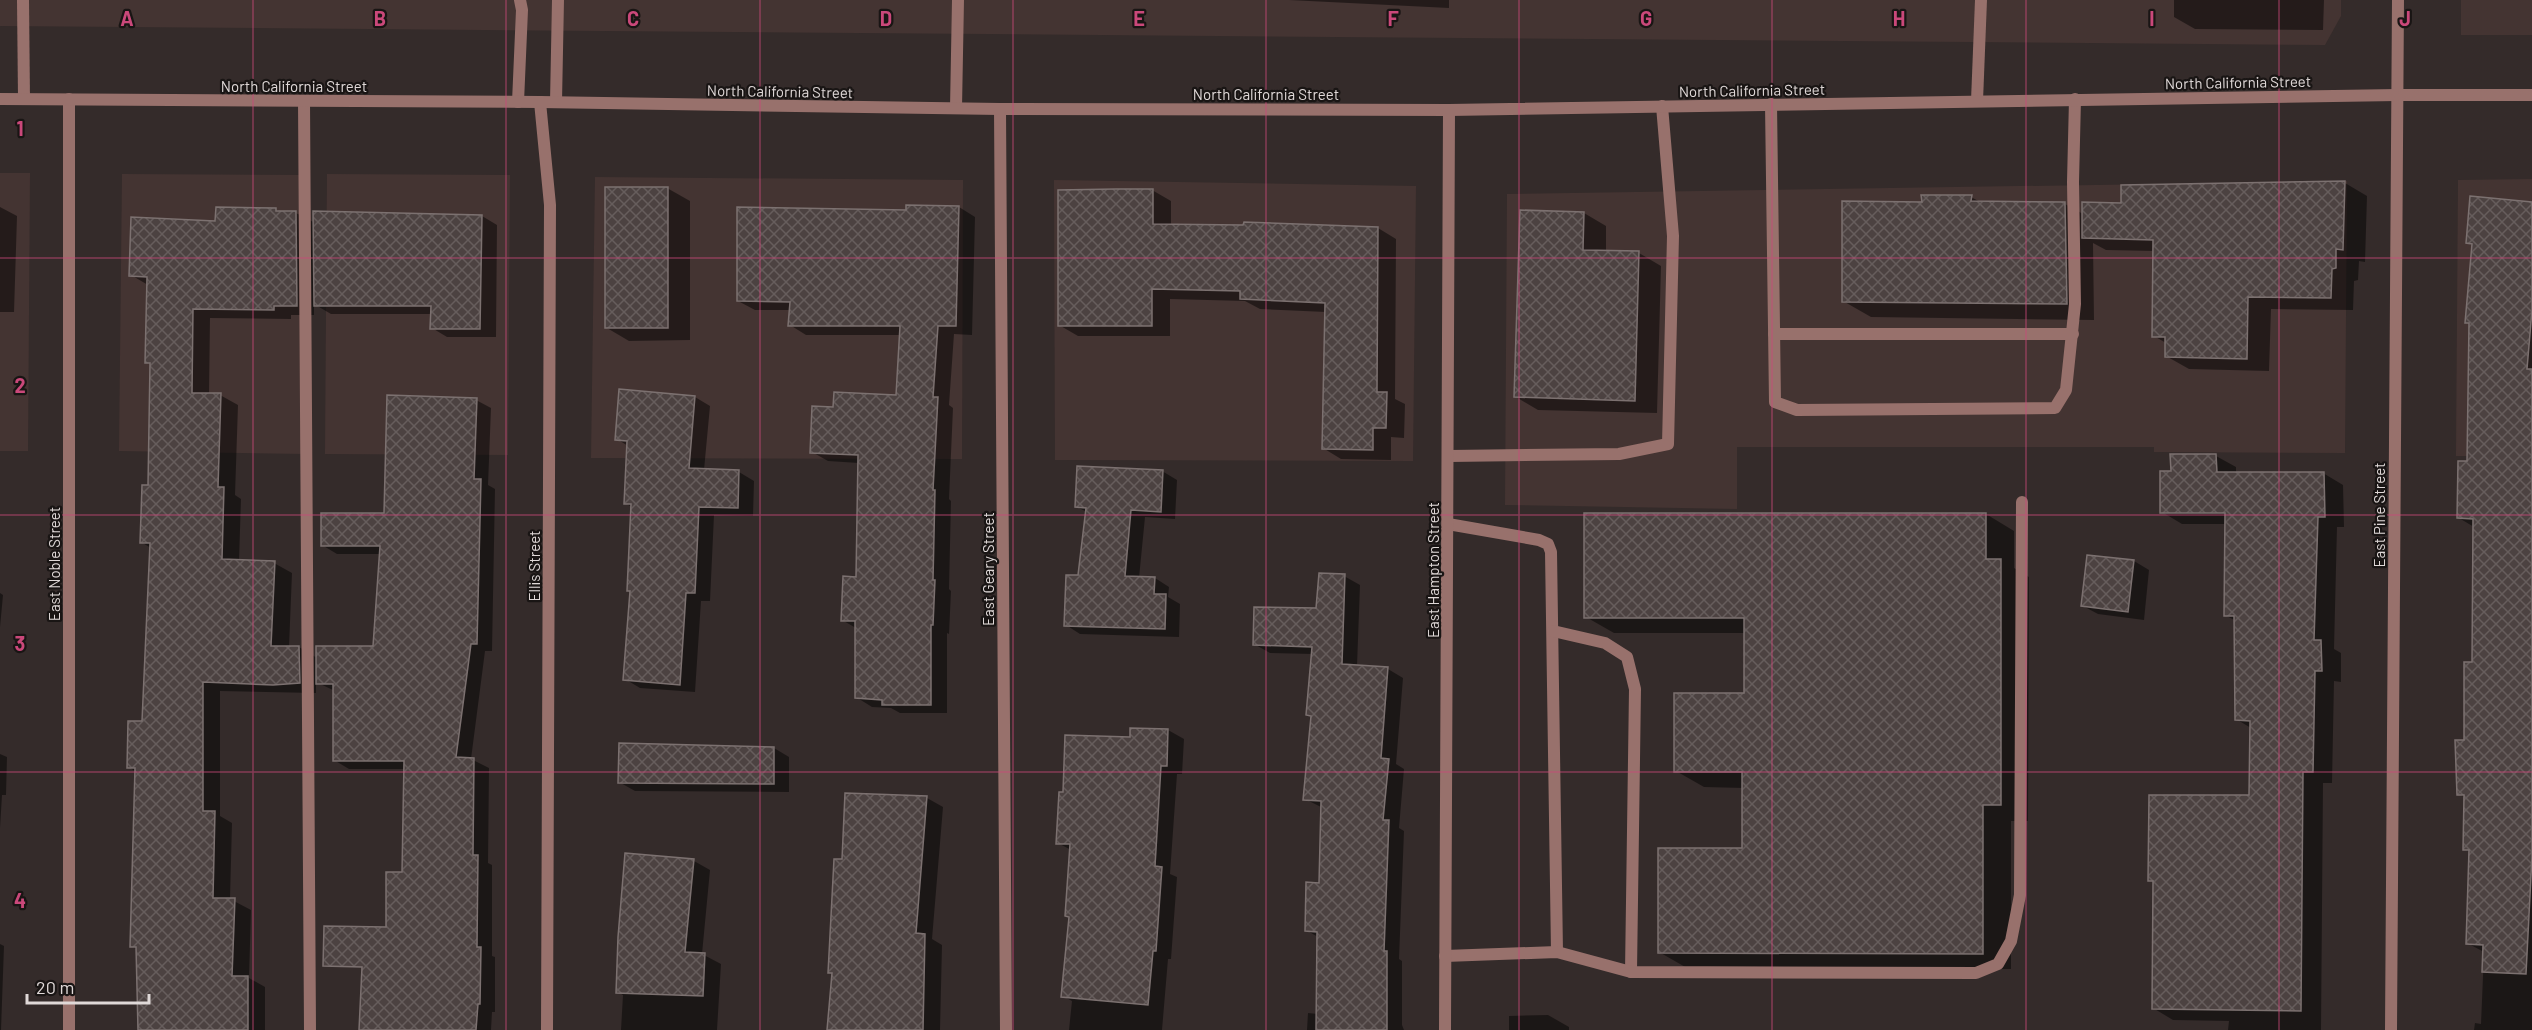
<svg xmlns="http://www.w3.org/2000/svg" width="2532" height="1030" font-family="Barlow,sans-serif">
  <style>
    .built { fill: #443432 }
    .shadow { fill: #0007 }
    .building { fill: url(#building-cross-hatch); stroke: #7c7170; stroke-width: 1.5 }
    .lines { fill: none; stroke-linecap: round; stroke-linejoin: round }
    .service { stroke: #98716c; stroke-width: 12 }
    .minor { stroke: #98716c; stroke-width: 12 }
    .tertiary { stroke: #98716c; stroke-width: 12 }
    .grid { fill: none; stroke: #ca487a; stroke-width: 1.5; stroke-opacity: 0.55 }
    .labels { text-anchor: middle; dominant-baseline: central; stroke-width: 4.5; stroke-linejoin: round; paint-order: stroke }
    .street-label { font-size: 15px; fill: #e0d9d8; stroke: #191514 }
    .grid-label { font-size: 20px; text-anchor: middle; font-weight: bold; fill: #ca487a; stroke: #191514; stroke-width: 4.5; stroke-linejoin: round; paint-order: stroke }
  </style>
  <defs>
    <pattern id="building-cross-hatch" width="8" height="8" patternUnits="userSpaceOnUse" patternTransform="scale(1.5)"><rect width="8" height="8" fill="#4c4241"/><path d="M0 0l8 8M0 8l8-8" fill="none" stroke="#665d5c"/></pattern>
  </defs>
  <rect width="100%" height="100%" fill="#342b2a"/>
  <!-- built -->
  <g class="built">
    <polygon points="0,0 2341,0 2341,16 2325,45 0,26"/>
    <rect x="2461" y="0" width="71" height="35"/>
    <polygon points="0,173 30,173 28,451 0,451"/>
    <polygon points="122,174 307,175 305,454 119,451"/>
    <polygon points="327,174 510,175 508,455 325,454"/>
    <polygon points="595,177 963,180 962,459 591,458"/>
    <polygon points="2532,179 2532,456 2456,456 2458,180"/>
    <polygon points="1054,180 1416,186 1413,461 1055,460"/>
    <polygon points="2347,181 2345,453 2154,452 2154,447 1737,447 1737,509 1505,505 1507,194"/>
  </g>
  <!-- shadow -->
  <g class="shadow">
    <polygon points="1289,0 1449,0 1449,8"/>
    <polygon points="2174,0 2324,0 2323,30 2195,29 2174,17"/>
    <polygon points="2345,183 2367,196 2365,262 2359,261 2358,280 2354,281 2353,310 2271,309 2269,371 2189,369 2166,356 2166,343 2154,336 2154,251 2106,250 2093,243 2094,320 1871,317 1843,301 1924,204 1971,197 1982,203 2065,204 2083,214 2123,204"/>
    <polygon points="667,188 690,201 690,340 629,341 607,328"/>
    <polygon points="1152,190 1171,201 1171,225 1378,228 1396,239 1395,399 1405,404 1404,438 1391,437 1391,460 1341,459 1323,448 1326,312 1260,309 1245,301 1170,299 1170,336 1078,336 1059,325"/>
    <polygon points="2532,203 2532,1030 2474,1030 2475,1023 2481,1024 2484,952 2467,943 2471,853 2465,849 2466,798 2459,794 2474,664 2474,527 2459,518 2468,463 2470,324 2467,322 2474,246 2467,243"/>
    <polygon points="0,207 17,216 14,312 0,312"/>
    <polygon points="959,207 975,217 972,335 954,334 949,405 953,408 949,499 951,501 949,589 951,591 949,634 947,633 947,713 900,713 891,708 872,707 856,697 856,628 842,620 857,578 859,463 828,461 812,452 835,409 898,396 901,335 806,335 790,325 791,310 755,310 738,301 907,211"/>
    <polygon points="276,210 281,212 296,213 315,223 482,216 497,225 496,337 447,337 432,328 432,314 331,314 314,304 314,315 291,315 291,319 210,318 209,395 220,395 238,405 235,495 241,499 239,561 274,563 292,573 289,647 299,647 317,658 375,647 381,554 337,554 322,545 386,514 476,400 491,408 488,485 495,489 492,651 485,651 471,759 489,768 488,863 492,865 492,956 495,957 495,1012 492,1012 491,1030 360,1030 403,874 405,769 349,769 334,760 335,691 316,682 316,693 220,691 220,816 232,823 230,899 251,910 249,978 265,987 265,1030 139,1030 138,950 131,946 136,772 129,767 144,723 151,548 141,542 150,487 152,365 146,362 148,285 131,275 217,222"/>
    <polygon points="1584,213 1606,226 1606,252 1639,253 1661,266 1657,413 1538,410 1516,397"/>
    <polygon points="695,397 710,406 704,470 739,472 754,481 753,516 714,515 710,601 701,601 695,692 640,688 625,679 632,592 632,507 625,503 628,446 617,439"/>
    <polygon points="2216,456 2236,467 2236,473 2323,473 2343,485 2344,527 2337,527 2334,649 2341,653 2341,682 2334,681 2332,783 2323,783 2321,1030 2228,1030 2229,1021 2173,1020 2153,1008 2155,883 2150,880 2251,797 2251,728 2236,719 2236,621 2225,615 2227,524 2182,524 2162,512 2172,473"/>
    <polygon points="1162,471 1177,480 1175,519 1145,517 1139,578 1155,578 1169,587 1168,597 1180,604 1179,637 1080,634 1066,625 1079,577 1087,512 1077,507"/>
    <polygon points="1986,514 2014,531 2014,568 2029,577 2028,821 2011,821 2011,969 1687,968 1659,952 1743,849 1744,788 1704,787 1676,771 1745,694 1745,633 1614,633 1586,617"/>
    <polygon points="2134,561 2149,570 2144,620 2098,614 2083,606"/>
    <polygon points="1344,576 1360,585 1357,666 1388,669 1403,678 1396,764 1404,769 1399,828 1404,831 1399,959 1402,961 1402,1025 1404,1030 1307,1030 1308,1013 1318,1014 1318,937 1306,930 1320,884 1323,808 1305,799 1312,717 1308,715 1313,654 1270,653 1254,644 1317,610"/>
    <polygon points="0,593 3,595 0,627"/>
    <polygon points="1131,730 1168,730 1184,739 1182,774 1177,774 1170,874 1177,877 1171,959 1168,959 1162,1030 1069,1030 1072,1001 1063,996 1070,918 1066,915 1071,850 1058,843 1064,794 1131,739"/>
    <polygon points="774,748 789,757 789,792 635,791 619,782"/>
    <polygon points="0,754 7,757 6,795 2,795 0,828"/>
    <polygon points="927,798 943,807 932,939 942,945 940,1030 829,1030 834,975 830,972 844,861"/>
    <polygon points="694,861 710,870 702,954 721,964 717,1030 621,1030 623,995 618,992"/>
    <polygon points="0,944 4,946 1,1030 0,1030"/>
    <polygon points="1548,1015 1569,1027 1569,1030 1509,1030 1509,1016"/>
  </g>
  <!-- building -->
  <g class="building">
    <polygon points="2345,181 2343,250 2336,249 2336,268 2332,269 2331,298 2248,297 2247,359 2165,357 2165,337 2152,337 2153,240 2082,238 2082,202 2121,203 2121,185"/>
    <rect x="605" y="187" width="63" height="141"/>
    <polygon points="1116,189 1153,189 1153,224 1243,225 1244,222 1378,227 1377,392 1387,392 1386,428 1373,428 1373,450 1322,449 1325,303 1240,299 1240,291 1152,289 1152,326 1058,326 1058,190"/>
    <polygon points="1921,195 1972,195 1971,201 2065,202 2067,304 1842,302 1842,201 1922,202"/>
    <polygon points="2470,196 2532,202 2532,310 2527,369 2532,369 2532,856 2526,974 2482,972 2483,945 2466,944 2469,850 2463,850 2464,795 2457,795 2455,740 2464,740 2464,662 2472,662 2473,519 2457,518 2458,461 2467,461 2469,323 2465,323 2472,244 2466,243"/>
    <polygon points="906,205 959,206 956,326 938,326 933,397 938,397 933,490 935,490 933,580 935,580 933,625 931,625 931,705 882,705 882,700 855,698 855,621 841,621 843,576 856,577 858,455 810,453 812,406 833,407 834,392 896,395 900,326 788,326 790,302 737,301 737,207 906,210"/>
    <polygon points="216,207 276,208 276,211 296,211 297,306 274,306 274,310 193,309 192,393 221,393 218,487 224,487 222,559 275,561 271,646 299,646 300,683 273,685 203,682 203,811 215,811 213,898 235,898 232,976 248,976 248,1030 138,1030 136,947 130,947 135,768 127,768 128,721 142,721 150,543 140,543 142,485 148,485 150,363 145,363 147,277 129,276 131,217 215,221"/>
    <polygon points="1520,210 1584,212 1583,250 1639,251 1635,401 1514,397"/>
    <polygon points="313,211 482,215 480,329 430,329 431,306 314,306"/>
    <polygon points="619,389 695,396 689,468 739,470 738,508 699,507 695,593 686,593 680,685 623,680 630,591 627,591 631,504 624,504 627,441 615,440"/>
    <polygon points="387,395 477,398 474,479 481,479 477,644 471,644 456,757 474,758 473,855 478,855 477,947 481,947 480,1004 478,1004 476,1030 359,1030 362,967 323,966 324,926 386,927 386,872 402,872 404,761 333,761 333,684 316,684 316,646 373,646 380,546 321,546 321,513 384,513"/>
    <polygon points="2170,454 2216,454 2217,472 2324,472 2325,517 2318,517 2314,640 2321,640 2322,671 2315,671 2313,772 2303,772 2301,1011 2152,1009 2153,881 2148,881 2149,795 2249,795 2250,721 2235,720 2234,616 2224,616 2225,513 2160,513 2160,471 2171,471"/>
    <polygon points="1077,466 1163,470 1161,512 1131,510 1125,576 1155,577 1154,594 1166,594 1165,629 1064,626 1066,575 1078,575 1086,508 1075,507"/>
    <polygon points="1584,513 1986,513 1986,559 2001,559 2001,805 1983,805 1983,954 1658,953 1658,848 1742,848 1742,772 1674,772 1674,693 1744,693 1744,618 1584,618"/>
    <polygon points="2087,555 2134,560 2128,612 2081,606"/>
    <polygon points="1319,573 1345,574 1342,664 1388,667 1381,758 1389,759 1383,820 1389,820 1384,951 1387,951 1387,1030 1316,1030 1317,932 1305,931 1306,882 1319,883 1321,801 1303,800 1311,716 1306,715 1312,647 1253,645 1254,607 1316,608"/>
    <polygon points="1130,728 1168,729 1167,766 1161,766 1155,866 1162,867 1156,951 1153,951 1148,1005 1061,997 1069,917 1065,916 1070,844 1056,844 1059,792 1063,792 1065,735 1130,737"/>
    <polygon points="619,743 774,747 774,784 618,783"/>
    <polygon points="845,793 927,796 916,933 925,934 923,1030 827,1030 832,973 828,973 834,859 842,859"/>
    <polygon points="625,853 694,859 685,952 705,953 703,996 616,993 618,937"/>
  </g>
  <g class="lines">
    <!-- service -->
    <g class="service">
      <polyline points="23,0 24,99"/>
      <polyline points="304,101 310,1030"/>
      <polyline points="1977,101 1981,0"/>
      <polyline points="518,102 522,10 520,0"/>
      <polyline points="556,102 558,0"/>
      <polyline points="1771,104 1775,402 1797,410 2055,408 2066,390 2075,304 2073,182 2075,99"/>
      <polyline points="956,108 958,0"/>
      <polyline points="1774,334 2073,334"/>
      <polyline points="1449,456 1619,454 1668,444 1673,236 1662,106"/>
      <polyline points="1448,524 1539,540 1548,544 1551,552 1557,952"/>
      <polyline points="1553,631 1605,643 1627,657 1635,689 1631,972"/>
      <polyline points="1445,956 1557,952 1631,972 1976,973 1998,964 2011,941 2020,895 2022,502"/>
    </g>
    <!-- minor -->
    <g class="minor">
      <polyline points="69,99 69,1030"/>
      <polyline points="540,102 550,205 547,1030"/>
      <polyline points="1000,109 1006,1030"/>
      <polyline points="1445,1030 1449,110"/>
      <polyline points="2391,1030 2398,0"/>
    </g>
    <!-- tertiary -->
    <polyline class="tertiary" points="0,99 540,102 1000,109 1449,110 2397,95 2532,95"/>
  </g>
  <!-- grid -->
  <path class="grid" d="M253 0V1030M506 0V1030M760 0V1030M1013 0V1030M1266 0V1030M1519 0V1030M1772 0V1030M2026 0V1030M2279 0V1030M0 258H2532M0 515H2532M0 772H2532"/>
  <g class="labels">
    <!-- street labels -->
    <g class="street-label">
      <text transform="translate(2238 82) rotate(-1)">North California Street</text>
      <text x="294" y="86">North California Street</text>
      <text transform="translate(1752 90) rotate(-1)">North California Street</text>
      <text transform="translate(780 91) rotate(1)">North California Street</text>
      <text x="1266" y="94">North California Street</text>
      <text transform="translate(2379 515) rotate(-90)">East Pine Street</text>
      <text transform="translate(54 564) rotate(-90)">East Noble Street</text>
      <text transform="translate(534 566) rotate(-90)">Ellis Street</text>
      <text transform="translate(988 569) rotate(-90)">East Geary Street</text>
      <text transform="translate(1433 570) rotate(-90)">East Hampton Street</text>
    </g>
  </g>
  <g class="grid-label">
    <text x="127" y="26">A</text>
    <text x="380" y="26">B</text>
    <text x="633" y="26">C</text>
    <text x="886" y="26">D</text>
    <text x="1139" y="26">E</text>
    <text x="1393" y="26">F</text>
    <text x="1646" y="26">G</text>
    <text x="1899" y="26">H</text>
    <text x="2152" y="26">I</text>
    <text x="2405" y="26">J</text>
    <text x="20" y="136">1</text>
    <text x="20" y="393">2</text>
    <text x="20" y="651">3</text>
    <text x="20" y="908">4</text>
  </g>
  <!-- scale -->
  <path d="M27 994v9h122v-9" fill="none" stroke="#e0d9d8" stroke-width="3"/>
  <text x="36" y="994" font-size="18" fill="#e0d9d8" stroke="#191514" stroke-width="4.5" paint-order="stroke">20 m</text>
</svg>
